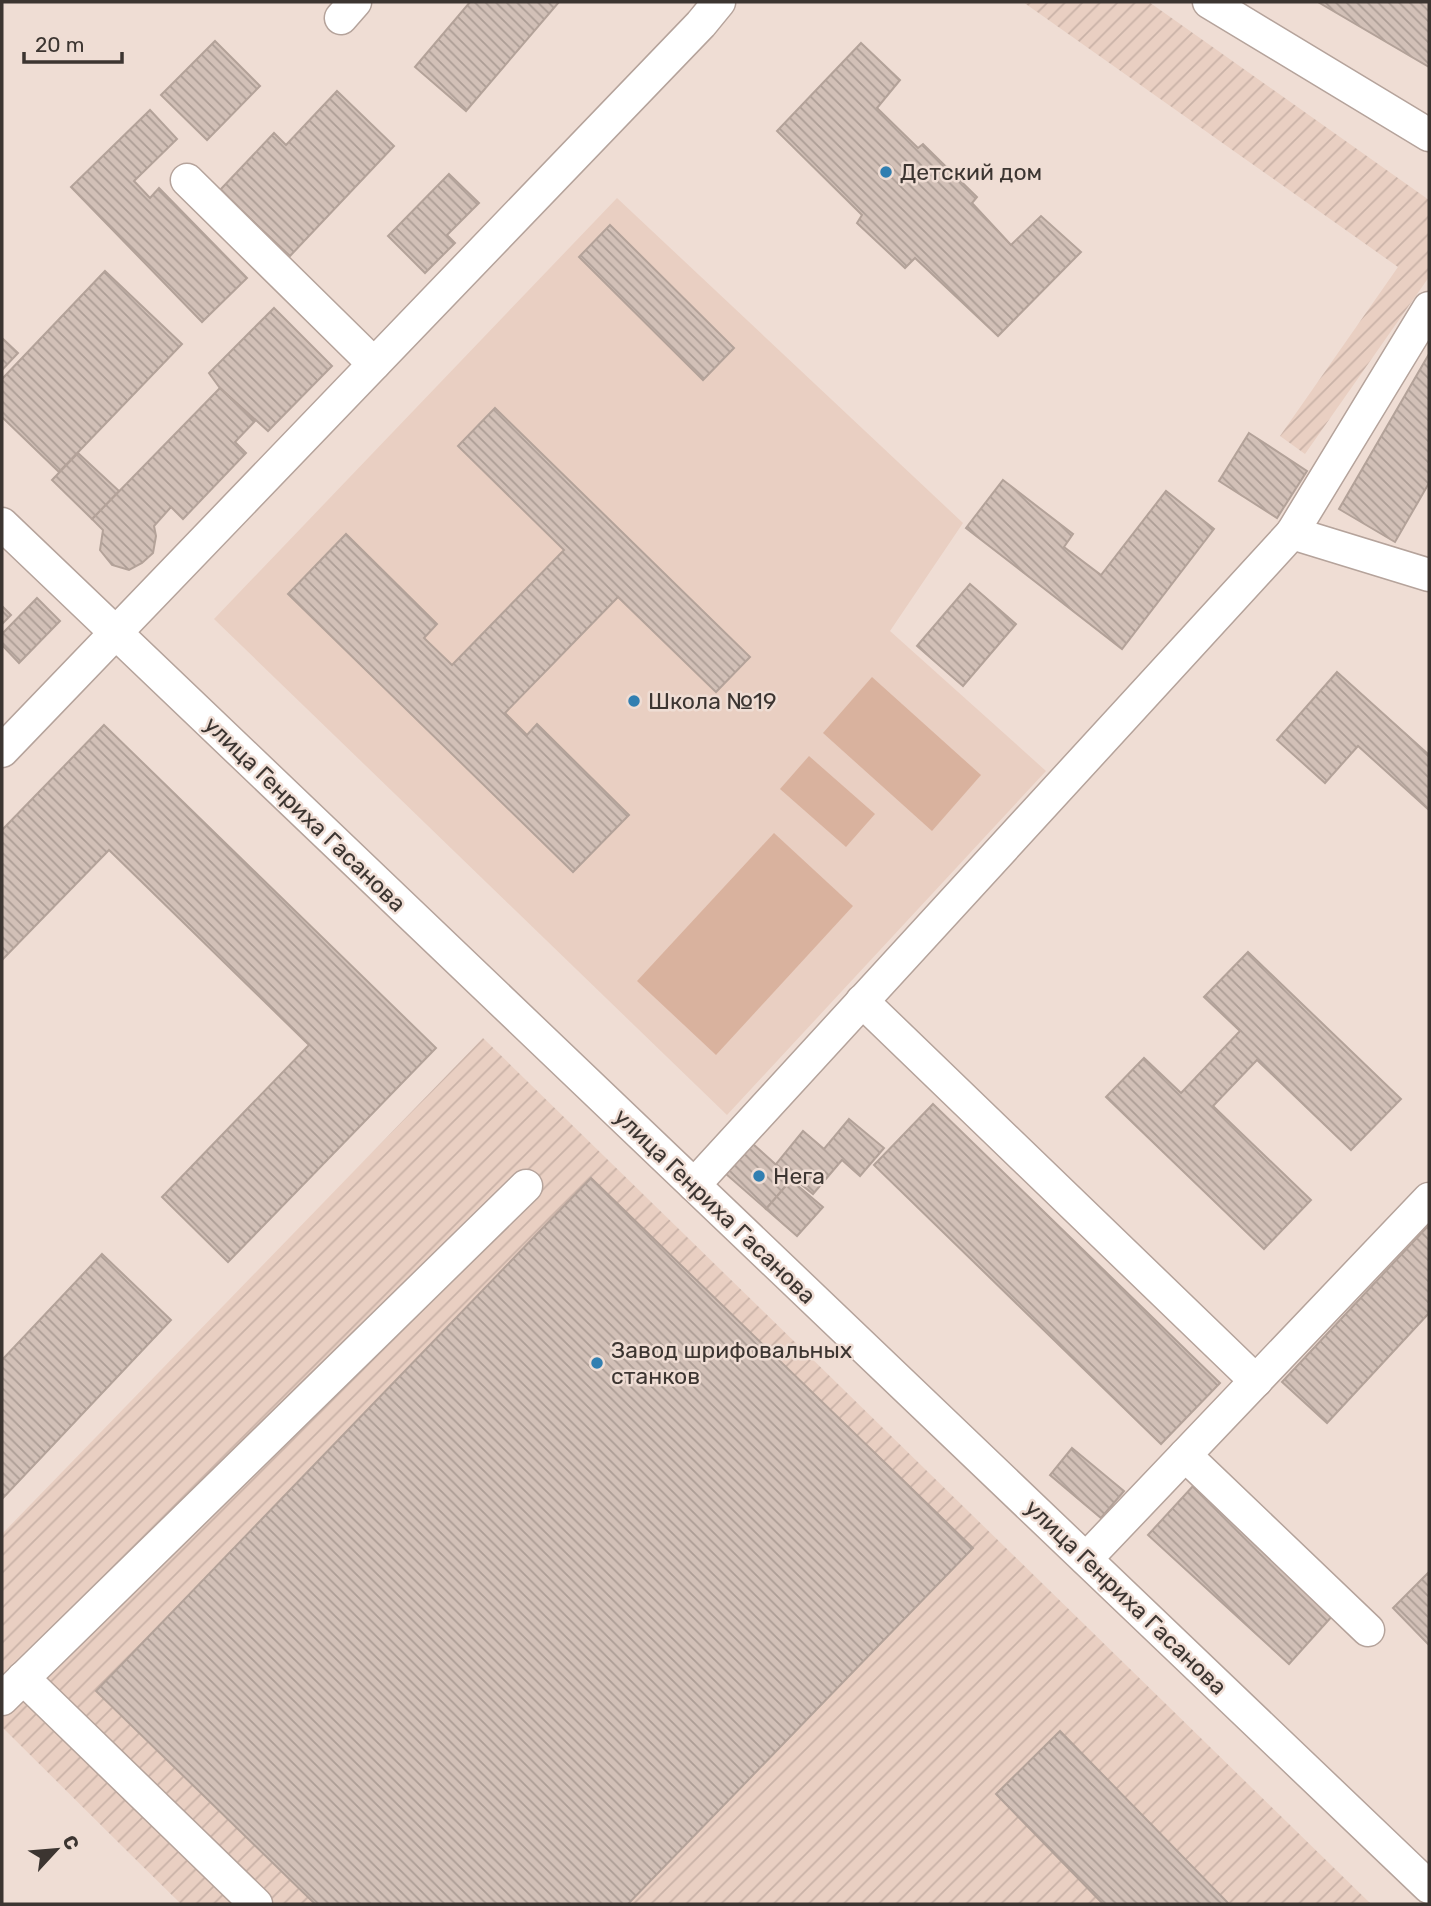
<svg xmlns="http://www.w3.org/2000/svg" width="1431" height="1906" font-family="Rubik,sans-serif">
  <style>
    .built { fill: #e9cfc2 }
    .industrial { fill: url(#industrial-furrows) }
    .pitch { fill: #d9b29e }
    .building { fill: url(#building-back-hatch); stroke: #b3a299; stroke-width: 2 }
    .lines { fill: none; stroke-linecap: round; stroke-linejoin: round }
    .minor-casing { stroke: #b5a39b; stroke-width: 35 }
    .minor { stroke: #fff; stroke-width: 32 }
    .poi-dot { fill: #317fb1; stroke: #efddd4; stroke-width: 2.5 }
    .labels { text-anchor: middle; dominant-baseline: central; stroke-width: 5; stroke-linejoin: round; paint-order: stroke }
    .poi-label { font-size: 23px; fill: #3c3531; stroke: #efddd4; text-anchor: start }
    .street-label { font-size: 23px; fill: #3c3531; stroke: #efddd4 }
  </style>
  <defs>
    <pattern id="industrial-furrows" width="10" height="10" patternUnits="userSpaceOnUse" patternTransform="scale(1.75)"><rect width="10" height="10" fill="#e9cfc2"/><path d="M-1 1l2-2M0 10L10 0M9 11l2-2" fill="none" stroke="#c9b2a7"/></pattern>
    <pattern id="building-back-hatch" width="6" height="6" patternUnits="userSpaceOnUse" patternTransform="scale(1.75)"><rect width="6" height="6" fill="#d2c0b7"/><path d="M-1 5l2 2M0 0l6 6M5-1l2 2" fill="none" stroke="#ac9d95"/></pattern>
  </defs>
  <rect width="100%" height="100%" fill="#efddd4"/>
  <!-- built -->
  <polygon class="built" points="617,198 963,523 890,631 1046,771 727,1115 214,619"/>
  <!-- industrial -->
  <g class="industrial">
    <polygon points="1023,2 1149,2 1429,200 1429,277 1305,454 1280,436 1398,267"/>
    <polygon points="483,1038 1371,1904 181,1904 126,1850 2,1727 2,1534"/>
  </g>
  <!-- pitch -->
  <g class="pitch">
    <polygon points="872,677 981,775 932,831 823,733"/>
    <polygon points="809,756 875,814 846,847 780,789"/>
    <polygon points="774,833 853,906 716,1055 637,981"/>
  </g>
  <!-- building -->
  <g class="building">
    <polygon points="470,2 559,2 466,111 415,67"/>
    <polygon points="1318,2 1429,2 1429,67"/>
    <polygon points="215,41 260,86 207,140 161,95"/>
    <polygon points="861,43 900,80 877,108 918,148 923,144 977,197 972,203 1011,245 1041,216 1081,252 998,336 915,258 905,268 857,223 862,215 777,131"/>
    <polygon points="337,91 394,146 290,256 220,190 274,133 286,145"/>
    <polygon points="150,110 177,139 134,181 150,198 159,188 247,278 202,322 71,187"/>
    <polygon points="449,174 479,203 447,235 455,243 425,273 388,236"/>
    <polygon points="610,225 734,348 703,380 579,257"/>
    <polygon points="105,271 182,344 59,472 2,417 2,379"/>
    <polygon points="274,308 332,366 268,431 220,388 209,373"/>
    <polygon points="2,338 18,353 2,370"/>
    <polygon points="1429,354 1429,483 1395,542 1339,509"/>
    <polygon points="220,388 255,421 235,442 246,453 183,519 171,507 154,526 156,536 153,553 142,563 129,570 112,565 100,550 103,530 92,519"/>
    <polygon points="495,408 750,657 716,692 618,597 505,713 527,735 537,724 629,815 573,872 288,594 346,534 437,624 424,638 452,665 564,550 458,446"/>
    <polygon points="1249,433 1307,471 1277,518 1219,481"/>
    <polygon points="78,453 119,491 92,519 52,480"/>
    <polygon points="1003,480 1073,534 1064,547 1101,575 1166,491 1214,529 1122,649 966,528"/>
    <polygon points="970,584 1016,624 963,686 917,646"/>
    <polygon points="37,598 60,621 19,663 2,645 2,634"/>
    <polygon points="2,606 11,615 2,624"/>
    <polygon points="1337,672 1429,755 1429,810 1358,746 1325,783 1277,740"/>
    <polygon points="104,725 436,1048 228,1262 162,1197 309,1045 109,850 2,960 2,830"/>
    <polygon points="1248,952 1401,1099 1351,1150 1257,1060 1213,1106 1311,1200 1264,1249 1106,1097 1144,1058 1181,1093 1240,1031 1204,997"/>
    <polygon points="933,1104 1220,1383 1161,1444 874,1165"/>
    <polygon points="849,1119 884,1148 860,1176 842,1160 813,1194 776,1164 803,1131 824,1149"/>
    <polygon points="753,1144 792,1179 766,1209 726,1174"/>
    <polygon points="591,1178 973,1548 628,1904 315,1904 96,1691"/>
    <polygon points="791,1180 823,1207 797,1236 766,1209"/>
    <polygon points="1429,1225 1429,1313 1327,1423 1282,1382"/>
    <polygon points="102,1254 171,1320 2,1499 2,1360"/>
    <polygon points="1072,1448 1124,1491 1101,1518 1050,1475"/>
    <polygon points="1194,1485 1334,1614 1289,1664 1148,1535"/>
    <polygon points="1429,1572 1429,1645 1393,1608"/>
    <polygon points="1060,1731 1229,1904 1103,1904 996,1794"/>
  </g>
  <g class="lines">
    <defs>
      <g id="minor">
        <polyline points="1209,2 1429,135"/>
        <polyline points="341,18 355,2"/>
        <polyline points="187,180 374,364"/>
        <polyline points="2,524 1429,1887"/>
        <polyline points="1292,533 1429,575"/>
        <polyline points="2,751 701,24 719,2"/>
        <polyline points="862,1001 1256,1381"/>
        <polyline points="694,1185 1292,533 1429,308"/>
        <polyline points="1185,1455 1368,1630"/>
        <polyline points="1086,1559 1429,1199"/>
        <polyline points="23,1678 256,1904"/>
        <polyline points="2,1699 526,1186"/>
      </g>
    </defs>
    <!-- minor casing -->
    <use href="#minor" class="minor-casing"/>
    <!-- minor -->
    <use href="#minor" class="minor"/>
  </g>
  <!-- markers -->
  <g class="poi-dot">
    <circle cx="886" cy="172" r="7"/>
    <circle cx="634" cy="701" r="7"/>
    <circle cx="759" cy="1176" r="7"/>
    <circle cx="597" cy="1363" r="7"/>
  </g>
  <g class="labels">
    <!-- poi labels -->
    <g class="poi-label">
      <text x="900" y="172">Детский дом</text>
      <text x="648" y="701">Школа №19</text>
      <text x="773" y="1176">Нега</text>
      <text x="611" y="1350">Завод шрифовальных<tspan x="611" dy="26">станков</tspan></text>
    </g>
    <!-- street labels -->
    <g class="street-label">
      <text transform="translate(305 814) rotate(44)">улица Генриха Гасанова</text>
      <text transform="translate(715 1206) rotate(44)">улица Генриха Гасанова</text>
      <text transform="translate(1126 1597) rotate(44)">улица Генриха Гасанова</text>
    </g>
  </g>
  <!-- border -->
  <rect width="1431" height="1906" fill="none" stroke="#3c3531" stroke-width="7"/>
  <!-- north arrow -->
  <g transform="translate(56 1850) rotate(64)" stroke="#efddd4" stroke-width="5" paint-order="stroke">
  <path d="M0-5L12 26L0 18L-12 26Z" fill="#3c3531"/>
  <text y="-10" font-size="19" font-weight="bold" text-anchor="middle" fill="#3c3531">С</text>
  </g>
  <!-- scale -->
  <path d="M24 52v10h98v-10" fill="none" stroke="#3c3531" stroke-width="3.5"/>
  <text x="35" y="52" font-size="21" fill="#3c3531" stroke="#efddd4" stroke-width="5" paint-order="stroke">20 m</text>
</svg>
